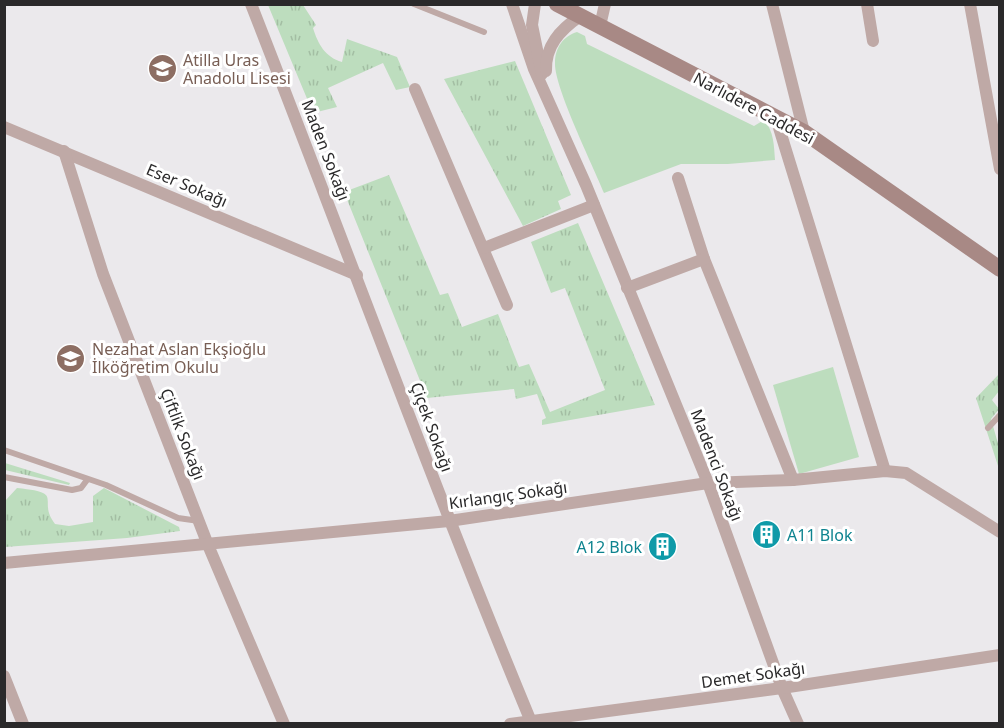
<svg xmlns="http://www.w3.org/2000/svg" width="1004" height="728" font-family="'Noto Sans',sans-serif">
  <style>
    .grass { fill: url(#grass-tufts) }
    .park { fill: #bdddbe }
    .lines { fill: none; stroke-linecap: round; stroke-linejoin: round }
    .lane { stroke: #bfa9a6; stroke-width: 6 }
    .street { stroke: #bfa9a6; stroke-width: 12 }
    .secondary { stroke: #a88985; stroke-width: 16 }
    .labels { text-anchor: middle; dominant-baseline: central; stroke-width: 6; stroke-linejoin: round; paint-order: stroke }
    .education-label { font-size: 16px; fill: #785e54; stroke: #fff; text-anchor: start }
    .street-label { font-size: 16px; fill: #2a292a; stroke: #fff }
    .culture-label { font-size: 16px; fill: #0d838f; stroke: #fff; text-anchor: start }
  </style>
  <defs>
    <pattern id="grass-tufts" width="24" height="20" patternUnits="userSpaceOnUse" patternTransform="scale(1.5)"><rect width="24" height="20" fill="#bdddbe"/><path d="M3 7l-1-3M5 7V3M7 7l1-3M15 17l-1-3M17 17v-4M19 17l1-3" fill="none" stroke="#a3bea3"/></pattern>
  </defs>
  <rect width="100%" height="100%" fill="#ebe9ec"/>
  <!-- grass -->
  <g class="grass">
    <path d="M268 5H303L316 25 313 28C318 44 325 57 342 62L347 39 397 57 410 87 396 90 383 63 328 88 337 107 313 113Z"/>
    <polygon points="515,61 571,195 558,201 561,209 523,226 444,79"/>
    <polygon points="389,175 440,295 448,293 462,327 498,314 519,367 529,364 550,412 605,390 565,288 551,293 531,242 578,223 655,405 542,425 542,420 546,418 537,394 516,399 514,389 427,398 344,192"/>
    <polygon points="999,374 999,391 992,400 999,409 991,419 999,447 999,469 976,398"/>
    <polygon points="5,463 70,483 69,485 5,470"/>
    <path d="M17 488C67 493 36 499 55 524L69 526 93 522V496L104 488 179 527 180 531 127 538 5 547V501Z"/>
  </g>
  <!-- park -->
  <g class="park">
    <path d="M577 32 585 36 587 44 754 126 764 120C774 131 774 146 775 160L728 164H681L604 193C593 165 554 87 555 63 555 47 564 36 577 32Z"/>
    <polygon points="833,367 859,457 799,474 773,385"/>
  </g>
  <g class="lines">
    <!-- lane -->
    <g class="lane">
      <polyline points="414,4 484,32"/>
      <polyline points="988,428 1000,415"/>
      <polyline points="4,450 106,485 178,518 199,521"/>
      <polyline points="4,477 72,490 81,488 87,480"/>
    </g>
    <!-- street -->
    <g class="street">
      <path d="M251 4C345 244 433 486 532 724"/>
      <polyline points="512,4 534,69 586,185 708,483 782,688 798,724"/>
      <polyline points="535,4 532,25 542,74"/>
      <polyline points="772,4 804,132"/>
      <polyline points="867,4 873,41"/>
      <polyline points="970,4 1000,169"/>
      <polyline points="600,26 605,4"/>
      <path d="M546 71C545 46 560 30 580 16"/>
      <polyline points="415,89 507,305"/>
      <polyline points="776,118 885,471"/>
      <polyline points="4,127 357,275"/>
      <polyline points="64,151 103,274 208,545 284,724"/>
      <polyline points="678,178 704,259 793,480"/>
      <polyline points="484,248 594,205"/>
      <polyline points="627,288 704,259"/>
      <polyline points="4,563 449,521 708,483 793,480 885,471 906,473 1000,532"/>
      <polyline points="4,676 23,724"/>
      <polyline points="510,724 782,688 1000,655"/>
    </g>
    <!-- secondary -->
    <polyline class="secondary" points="557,4 804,132 1000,269"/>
  </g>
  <!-- icons -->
  <defs>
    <symbol id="school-disc" viewBox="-11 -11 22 22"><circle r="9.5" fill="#8d6e63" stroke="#fff"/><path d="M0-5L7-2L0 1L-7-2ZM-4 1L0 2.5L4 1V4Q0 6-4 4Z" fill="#fff"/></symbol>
    <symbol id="building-disc" viewBox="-11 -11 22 22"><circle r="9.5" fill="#0f9aa8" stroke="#fff"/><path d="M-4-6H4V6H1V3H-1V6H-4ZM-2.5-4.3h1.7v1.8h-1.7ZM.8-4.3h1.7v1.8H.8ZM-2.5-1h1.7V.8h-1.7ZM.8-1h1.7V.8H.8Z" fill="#fff"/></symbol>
  </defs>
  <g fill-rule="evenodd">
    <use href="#school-disc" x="146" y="52" width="33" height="33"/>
    <use href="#school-disc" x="54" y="342" width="33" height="33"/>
    <use href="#building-disc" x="750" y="518" width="33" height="33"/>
    <use href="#building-disc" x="646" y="530" width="33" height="33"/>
  </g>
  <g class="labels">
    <!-- education labels -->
    <g class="education-label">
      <text x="183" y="60">Atilla Uras<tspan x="183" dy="18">Anadolu Lisesi</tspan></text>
      <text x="92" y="349">Nezahat Aslan Ekşioğlu<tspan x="92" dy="18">İlköğretim Okulu</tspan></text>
    </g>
    <!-- street labels -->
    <g class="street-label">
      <text transform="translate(754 108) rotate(28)">Narlıdere Caddesi</text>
      <text transform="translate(326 150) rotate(69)">Maden Sokağı</text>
      <text transform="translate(187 185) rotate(23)">Eser Sokağı</text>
      <text transform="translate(432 427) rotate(70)">Çiçek Sokağı</text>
      <text transform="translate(183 434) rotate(69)">Çiftlik Sokağı</text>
      <text transform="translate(717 465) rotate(69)">Madenci Sokağı</text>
      <text transform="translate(508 495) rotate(-8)">Kırlangıç Sokağı</text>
      <text transform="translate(753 675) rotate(-8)">Demet Sokağı</text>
    </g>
    <!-- culture labels -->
    <g class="culture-label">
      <text x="787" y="535">A11 Blok</text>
      <text x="642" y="547" text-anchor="end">A12 Blok</text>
    </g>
  </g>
  <!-- border -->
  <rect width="1004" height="728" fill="none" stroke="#2a292a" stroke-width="12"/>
</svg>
